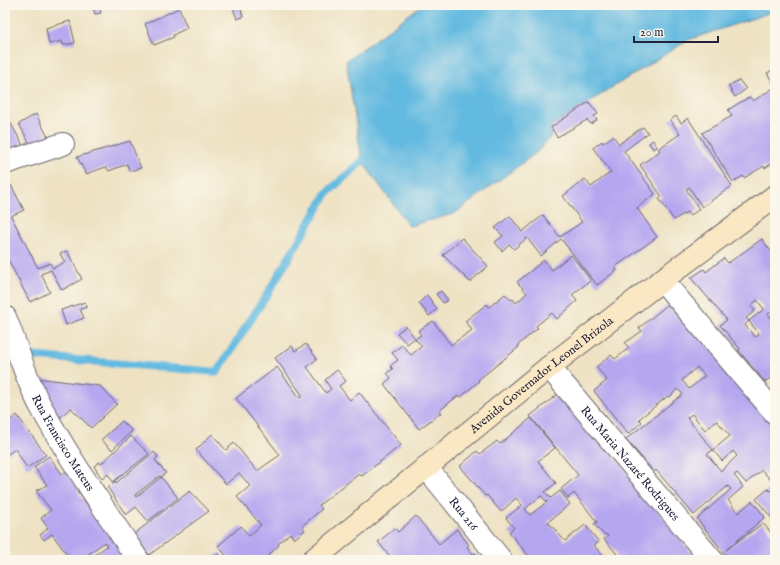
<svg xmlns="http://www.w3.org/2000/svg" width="780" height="565" font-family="'IM FELL English',serif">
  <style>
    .water { fill: #63bae0; stroke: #426e8e }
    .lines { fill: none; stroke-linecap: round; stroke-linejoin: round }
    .stream { stroke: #63bae0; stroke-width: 8 }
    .building { fill: #b5a6f0; fill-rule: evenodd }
    .street-casing { stroke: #69656b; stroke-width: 24 }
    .secondary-casing { stroke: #69656b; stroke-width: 24 }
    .street { stroke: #fff; stroke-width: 22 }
    .secondary { stroke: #fae7c3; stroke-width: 22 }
    .labels { text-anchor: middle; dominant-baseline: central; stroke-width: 3; stroke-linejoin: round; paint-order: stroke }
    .street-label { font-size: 12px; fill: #22223b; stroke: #fbf7ec }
  </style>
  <rect width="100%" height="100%" fill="#fbf7ec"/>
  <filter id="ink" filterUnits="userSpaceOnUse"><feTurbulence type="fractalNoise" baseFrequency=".025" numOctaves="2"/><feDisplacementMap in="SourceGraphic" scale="8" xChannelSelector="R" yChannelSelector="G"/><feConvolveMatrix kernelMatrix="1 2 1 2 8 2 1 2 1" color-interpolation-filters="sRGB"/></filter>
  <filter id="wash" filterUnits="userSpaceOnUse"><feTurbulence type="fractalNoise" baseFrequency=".012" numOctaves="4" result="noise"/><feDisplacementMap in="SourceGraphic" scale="16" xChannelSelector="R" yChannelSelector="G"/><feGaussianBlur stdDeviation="0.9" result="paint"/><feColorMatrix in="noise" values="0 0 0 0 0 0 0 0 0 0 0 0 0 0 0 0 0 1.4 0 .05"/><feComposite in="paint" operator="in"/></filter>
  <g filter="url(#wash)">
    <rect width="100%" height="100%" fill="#eee2c3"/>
    <!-- water -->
    <polygon class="water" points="422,5 775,5 775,11 688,40 549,127 553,134 537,152 454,214 409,226 362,161 346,61"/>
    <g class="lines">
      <!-- stream -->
      <polyline class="stream" points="5,354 217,372 268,293 327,193 370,154"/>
    </g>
    <g id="blocks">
      <!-- building -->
      <g class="building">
        <polygon points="92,5 99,5 101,13 95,14"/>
        <polygon points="232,5 240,5 243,17 237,19"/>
        <polygon points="179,8 187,28 173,35 174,37 154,45 145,24"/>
        <polygon points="70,21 75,43 63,45 62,41 49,44 46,28"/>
        <polygon points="775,69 775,86 767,73"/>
        <polygon points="739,80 746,89 735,97 728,86"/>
        <polygon points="775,87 775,161 765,168 764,166 744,178 743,176 733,182 702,133 732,116 728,110 739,103 750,97 753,101"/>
        <polygon points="589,102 598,114 594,116 597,120 591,124 587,120 557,137 551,127"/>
        <polygon points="36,114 49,139 32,148 19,124"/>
        <polygon points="676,116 681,123 688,118 732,186 702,207 689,187 686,189 699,209 690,216 687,212 674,220 659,199 662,197 640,165 660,151 658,149 680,134 670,120"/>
        <polygon points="10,122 25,149 9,158 5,151 5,125"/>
        <polygon points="643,127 648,133 624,151 655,194 637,208 657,237 615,267 617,270 597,285 561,239 541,256 527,238 514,249 509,244 502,251 495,242 503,236 495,228 510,216 522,232 543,215 560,237 582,222 563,196 585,179 591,187 611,172 593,148 602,141 603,143 613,136 619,144"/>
        <polygon points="653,140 657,147 653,149 649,143"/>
        <polygon points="130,141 141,168 129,171 127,164 109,171 106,167 86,174 77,157"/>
        <polygon points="11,185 24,210 11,216 38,268 50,263 53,268 65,262 60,254 67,251 82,279 62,290 51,270 41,274 50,292 30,302 6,256 5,256 5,188"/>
        <polygon points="462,238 488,266 470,282 443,255"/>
        <path d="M762 239 775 257V309L768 314 775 323V374L765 382 738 350 740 349 720 325 727 320 691 278 704 269 706 272 724 258 728 263ZM757 300 764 309 749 321 759 334 755 337 745 325 749 321 746 318 755 311 751 306Z"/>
        <polygon points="571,255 591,280 572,295 577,301 557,319 552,313 536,326 538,328 518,345 519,347 478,380 479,381 461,397 459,395 439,411 441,413 419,429 384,384 391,378 387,373 393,369 390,366 398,360 392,353 402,345 411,355 422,346 415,339 421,335 418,331 433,321 451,345 472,330 465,321 487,304 489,307 505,294 511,300 513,299 516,303 527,293 517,282 544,260 552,270"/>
        <polygon points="441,291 448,300 443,303 436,294"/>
        <polygon points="427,295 437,309 429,316 419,303"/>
        <path d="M672 301 775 426V481L773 483 762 470 746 483 737 473 734 475 743 487 728 500 738 513 752 501 765 517 726 550 763 523 775 538V560H730L697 519 731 489 728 486 694 515 656 470 654 472 626 439 683 394 677 389 670 397 668 396 639 419 642 422 628 434 594 391 607 380 596 367 611 355 615 359 629 348 625 343 642 331 639 328ZM697 367 705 376 689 389 682 380ZM692 414 705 430 717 421 730 436 713 450 722 461 733 451 737 456 721 471 707 454 713 450 687 418Z"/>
        <polygon points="85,302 87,307 80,309 84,318 66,325 61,310"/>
        <polygon points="406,326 415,338 407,344 397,333"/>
        <polygon points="306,344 317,359 307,367 326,393 331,389 325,380 337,370 346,381 339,386 350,400 359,392 401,445 362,476 359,474 319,505 322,509 302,526 305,530 294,539 290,533 278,544 279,545 266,558 267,560 230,560 218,546 241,526 249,536 261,525 237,497 250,486 239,473 226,484 196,450 212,434 226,450 234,443 257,471 280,455 236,398 277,367 300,398 303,396 275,358 292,346 295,351"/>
        <polygon points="37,378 100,386 117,404 91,428 71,408 58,419"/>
        <polygon points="563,390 648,499 697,560 619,560 615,555 617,554 604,539 608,536 606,534 604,535 594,524 597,522 574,493 568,498 561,489 578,475 530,416"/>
        <polygon points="17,415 46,455 27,468 15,449 5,456 5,424"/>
        <path d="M531 418 555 448 538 461 556 483 545 492 551 498 560 491 570 504 548 522 565 541 585 525 599 542 594 545 606 560H532L509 532 514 528 506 518 522 505 516 498 501 512 487 495 485 496 460 466 477 451 480 454 497 441 500 444ZM541 496 547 502 530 515 525 509Z"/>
        <polygon points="122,421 132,431 112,450 101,440"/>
        <polygon points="131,436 149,454 113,482 108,474 102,479 94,466 99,462 101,464"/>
        <polygon points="154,452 158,457 155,460 166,473 161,477 159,476 135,495 136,497 161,477 178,498 148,521 136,507 126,515 108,488 115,481 116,483"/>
        <polygon points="49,456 62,474 66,472 80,489 77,491 101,523 131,560 87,560 107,546 105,542 80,560 71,560 52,534 44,540 40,535 48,528 41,518 51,510 36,491 47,485 34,467"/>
        <polygon points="775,487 775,522 756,499 768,489 770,491"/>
        <polygon points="190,491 209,511 149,555 134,534"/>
        <polygon points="416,516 439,544 457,529 469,545 467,547 473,554 475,553 481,560 393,560 378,542 395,528 398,532"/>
        <polygon points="219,553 224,560 210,560"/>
      </g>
    </g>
  </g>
  <g filter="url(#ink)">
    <use href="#blocks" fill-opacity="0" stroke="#69656b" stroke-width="1"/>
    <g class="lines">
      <defs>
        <g id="street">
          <polyline points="5,163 63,144"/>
          <polyline points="662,280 775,413"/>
          <path id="s1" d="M5 317C17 346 25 377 40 405 69 459 105 509 138 560"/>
          <path id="s2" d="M549 367 712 560"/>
          <path id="s3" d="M426 467 501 560"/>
        </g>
        <g id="secondary">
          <path id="s4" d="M313 560 549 367 662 280 775 196"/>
        </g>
      </defs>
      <!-- street casing -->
      <use href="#street" class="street-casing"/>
      <!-- secondary casing -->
      <use href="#secondary" class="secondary-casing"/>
      <!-- street -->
      <use href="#street" class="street"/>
      <!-- secondary -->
      <use href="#secondary" class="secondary"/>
    </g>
  </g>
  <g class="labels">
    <!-- street labels -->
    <g class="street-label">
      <text stroke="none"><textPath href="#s4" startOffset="294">Avenida Governador Leonel Brizola</textPath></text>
      <text stroke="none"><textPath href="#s1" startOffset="139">Rua Francisco Mateus</textPath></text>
      <text stroke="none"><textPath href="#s2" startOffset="126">Rua Maria Nazaré Rodrigues</textPath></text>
      <text stroke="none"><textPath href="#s3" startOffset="60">Rua 216</textPath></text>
    </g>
  </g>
  <!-- margin -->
  <rect width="780" height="565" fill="none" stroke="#fbf7ec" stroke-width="20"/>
  <!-- scale -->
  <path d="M634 36v6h84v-6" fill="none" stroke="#22223b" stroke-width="2"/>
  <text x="640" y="36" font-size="12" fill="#22223b" stroke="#fbf7ec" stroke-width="3" paint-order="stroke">20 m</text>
</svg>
